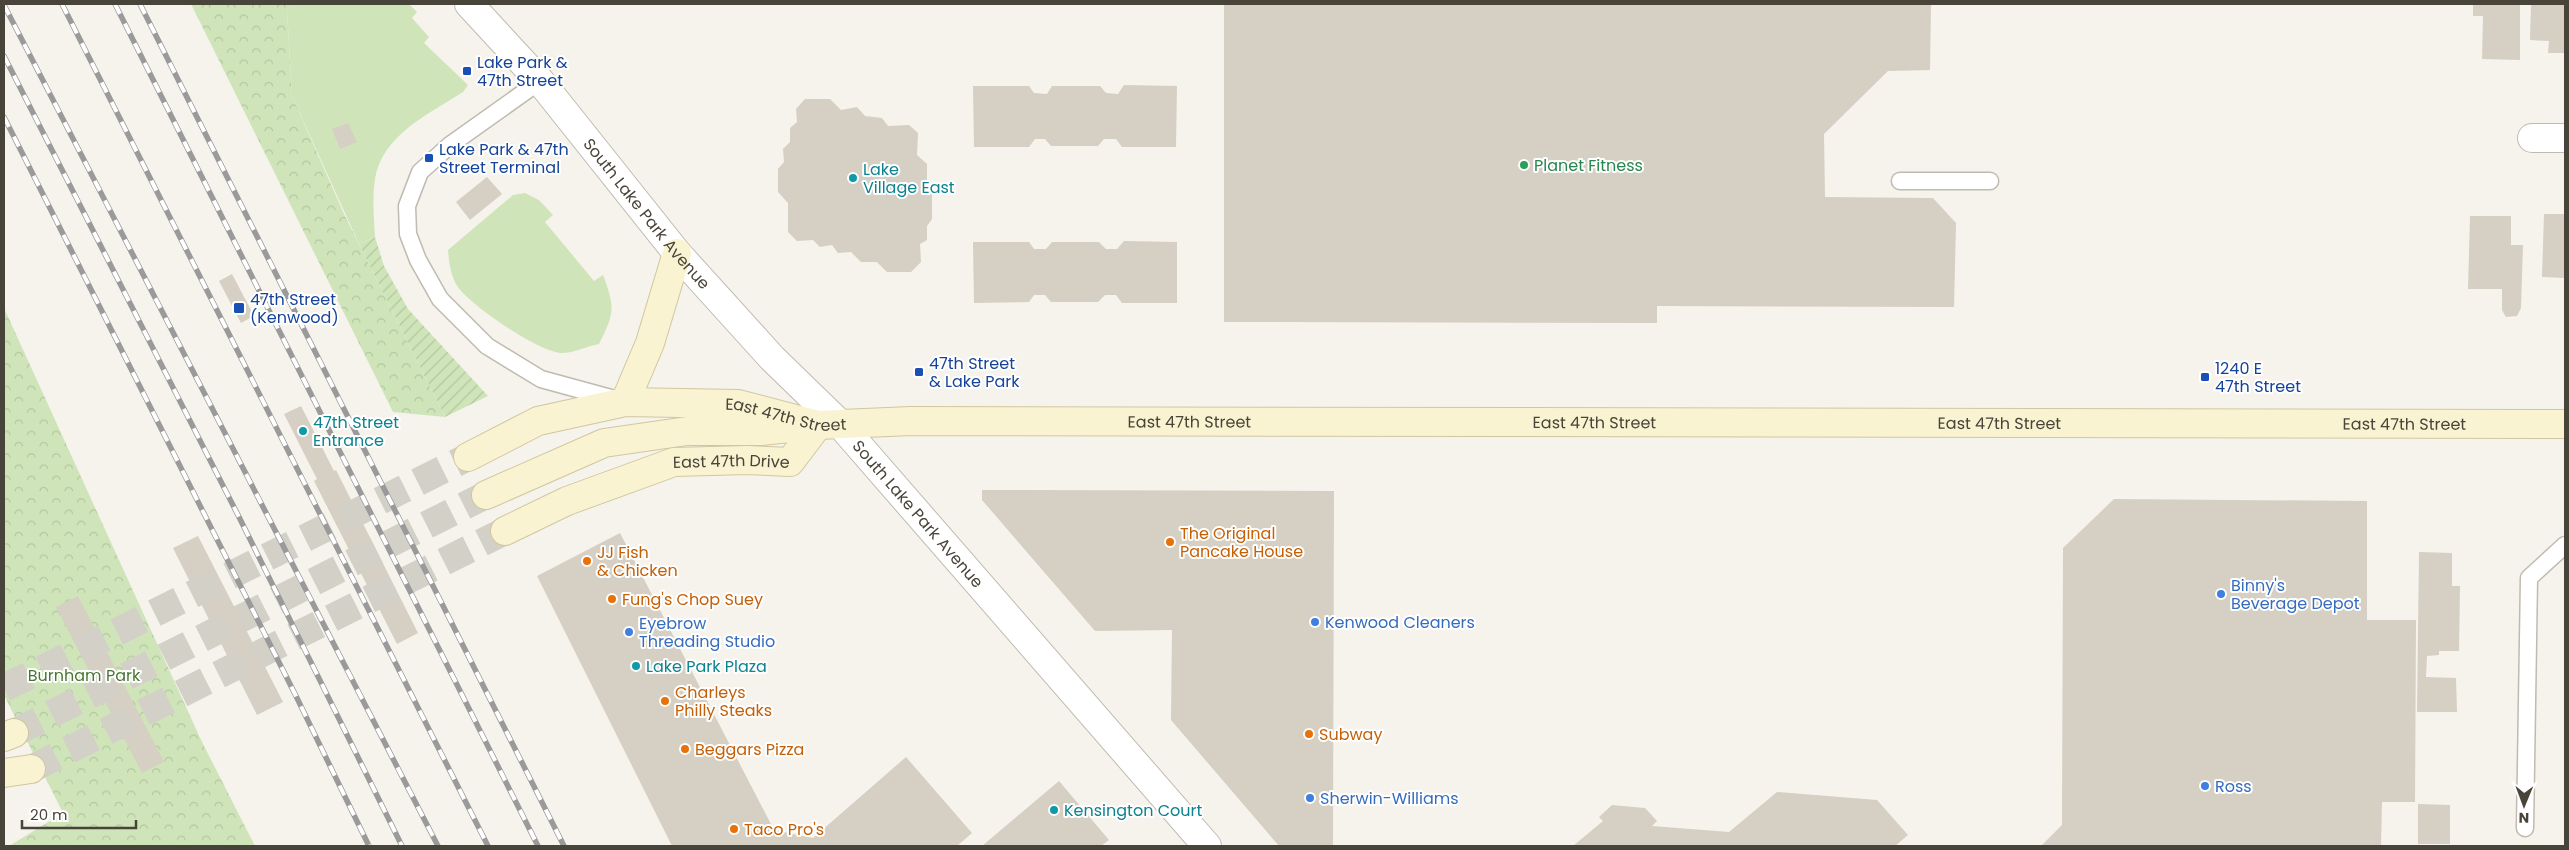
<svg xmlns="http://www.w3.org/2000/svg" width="2569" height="850" font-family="Poppins,sans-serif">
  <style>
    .green { fill: #cfe5b9 }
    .forest { fill: url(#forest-crowns) }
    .garden { fill: url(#garden-furrows) }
    .building { fill: #d6cfc3 }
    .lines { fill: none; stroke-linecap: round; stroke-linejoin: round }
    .secondary-tunnel { stroke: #d3d0c8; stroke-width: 28; stroke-dasharray: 28 14; stroke-linecap: butt }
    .service-casing { stroke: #c0bbb0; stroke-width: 19 }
    .minor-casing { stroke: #c0bbb0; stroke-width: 30 }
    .tertiary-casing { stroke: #c0bbb0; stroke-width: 30 }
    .secondary-casing { stroke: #d0c7a0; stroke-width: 30 }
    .service { stroke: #fff; stroke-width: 16 }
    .minor { stroke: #fff; stroke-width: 28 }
    .tertiary { stroke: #fff; stroke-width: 28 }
    .secondary { stroke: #faf3d1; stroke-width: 28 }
    .rail-casing { stroke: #9a9a9a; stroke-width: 5.5 }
    .rail { stroke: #fff; stroke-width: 4; stroke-dasharray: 11; stroke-linecap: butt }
    .transit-dot { fill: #1a4fb4; stroke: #fff; stroke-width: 2 }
    .leisure-dot { fill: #2e9e5b; stroke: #fff; stroke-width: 2 }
    .culture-dot { fill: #0f9aa8; stroke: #fff; stroke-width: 2 }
    .food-dot { fill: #e8710a; stroke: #fff; stroke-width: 2 }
    .shop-dot { fill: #3f7fe0; stroke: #fff; stroke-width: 2 }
    .labels { text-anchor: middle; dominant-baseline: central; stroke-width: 4; stroke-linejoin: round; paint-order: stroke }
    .transit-label { font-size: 16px; fill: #164399; stroke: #fff; text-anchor: start }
    .leisure-label { font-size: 16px; fill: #27864d; stroke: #fff; text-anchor: start }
    .culture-label { font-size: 16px; fill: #0d838f; stroke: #fff; text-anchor: start }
    .street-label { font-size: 16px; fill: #49443a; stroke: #fff }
    .food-label { font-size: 16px; fill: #c56008; stroke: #fff; text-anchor: start }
    .shop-label { font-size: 16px; fill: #366cbe; stroke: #fff; text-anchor: start }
    .park-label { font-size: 16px; fill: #487732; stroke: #fff }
  </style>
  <defs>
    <pattern id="forest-crowns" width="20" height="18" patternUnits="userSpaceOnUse" patternTransform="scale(1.25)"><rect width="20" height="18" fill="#cfe5b9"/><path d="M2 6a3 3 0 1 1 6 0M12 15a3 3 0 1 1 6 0" fill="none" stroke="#b3c6a0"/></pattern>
    <pattern id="garden-furrows" width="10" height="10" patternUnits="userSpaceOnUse" patternTransform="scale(1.25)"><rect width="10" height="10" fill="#cfe5b9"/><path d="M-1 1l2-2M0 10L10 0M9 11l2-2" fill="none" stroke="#b3c6a0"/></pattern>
  </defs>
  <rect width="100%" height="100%" fill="#f5f3ec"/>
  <!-- green -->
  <g class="green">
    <path d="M293 4H409L417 12 412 18 429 37 424 43 468 85 463 92C429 114 382 135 375 179 372 198 374 218 375 237L359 244 292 96 287 10Z"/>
    <path d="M525 193 539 200 553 215 545 222 594 281 603 275C615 307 615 313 599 344 588 346 573 353 562 353 540 353 466 303 456 284 450 273 449 261 448 250L513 195Z"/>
  </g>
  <!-- forest -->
  <g class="forest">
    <polygon points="191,4 293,4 287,10 292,96 345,216 445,417 393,412"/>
    <polygon points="4,308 202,742 255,846 9,846 63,813 4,695"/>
  </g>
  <!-- garden -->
  <polygon class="garden" points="375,237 384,266 408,309 488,396 445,417 359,244"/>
  <!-- building -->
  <g class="building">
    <polygon points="1224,4 1931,4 1930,70 1888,71 1824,134 1825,197 1933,198 1956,223 1954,307 1657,306 1657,323 1224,322"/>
    <polygon points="2473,4 2520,4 2520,60 2482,59 2483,16 2473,16"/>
    <polygon points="2531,4 2565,4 2565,53 2548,53 2549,41 2530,40"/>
    <polygon points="1124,85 1177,86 1176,147 1122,147 1116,139 1104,139 1098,146 1051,146 1045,139 1035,139 1029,147 974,147 973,86 1029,86 1034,93 1047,94 1052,86 1100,86 1106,93 1118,94"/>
    <polygon points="805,99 830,99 841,110 857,107 865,116 882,118 888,126 909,125 918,133 917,155 927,164 927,187 932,191 932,219 927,226 927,240 920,244 921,262 911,272 887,272 877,262 861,262 851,252 838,253 832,245 820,247 813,240 797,241 788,232 788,203 778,192 778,169 784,162 783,149 790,142 790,128 797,122 796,109"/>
    <polygon points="348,123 357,142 340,149 332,129"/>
    <polygon points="487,177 502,194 470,220 456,202"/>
    <polygon points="2544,214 2565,214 2565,278 2542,277"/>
    <polygon points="2470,216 2511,216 2511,245 2523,245 2521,308 2517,316 2506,317 2502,310 2502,289 2468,289"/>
    <polygon points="1124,241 1177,242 1177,303 1122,303 1116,295 1105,295 1098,302 1051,302 1045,295 1034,295 1029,302 974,303 973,242 1029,242 1034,249 1046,249 1052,242 1099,242 1106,249 1117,249"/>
    <polygon points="232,274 254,316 241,323 219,281"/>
    <polygon points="301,406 334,471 336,470 418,633 397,644 314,481 317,479 284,414"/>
    <polygon points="982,490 1334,491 1333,846 1279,846 1171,720 1172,630 1095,631 982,500"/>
    <polygon points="2114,499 2367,501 2367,620 2416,620 2415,802 2382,802 2381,846 2041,846 2062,825 2063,548"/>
    <polygon points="620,533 774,830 813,838 906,757 972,833 957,846 672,846 537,576"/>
    <polygon points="198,536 283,702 257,715 173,548"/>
    <polygon points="2419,552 2452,553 2452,586 2460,586 2459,651 2439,651 2439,655 2427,656 2426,677 2456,678 2457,712 2417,712"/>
    <polygon points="78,596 164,762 142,773 56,607"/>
    <polygon points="1059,781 1109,840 1101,846 982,846"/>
    <polygon points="1777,792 1877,800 1908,835 1895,846 1573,846 1603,821 1599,817 1612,805 1645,808 1657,821 1652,826 1729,832"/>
    <polygon points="2418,804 2450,805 2450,844 2418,844"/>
  </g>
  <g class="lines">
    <!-- secondary-tunnel -->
    <g class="secondary-tunnel">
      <polyline points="4,688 468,457"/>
      <polyline points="14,733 486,495"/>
      <polyline points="31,769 505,531"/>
    </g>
    <defs>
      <g id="service">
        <polyline points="540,81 450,145 420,172 407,206 408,234 418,260 440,299 487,346 541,379 618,400"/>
        <polyline points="1900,181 1990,181"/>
        <polyline points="2525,828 2529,578 2565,545"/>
      </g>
      <polyline id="minor" points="2532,138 2565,138"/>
      <g id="tertiary">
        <path id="s1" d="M469 4 540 81 677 253 772 358 840 424 1207 846"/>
      </g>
      <g id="secondary">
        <polyline points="625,402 650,343 677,253"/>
        <path id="s2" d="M468 457 538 421 625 402 738 404 818 425 911 421 2565 424"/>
        <polyline points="486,495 604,443 687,431 761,431 799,427"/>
        <path id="s3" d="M505 531 567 501 674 462 747 460 790 462 818 425"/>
        <polyline points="4,737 14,733"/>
        <polyline points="4,773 31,769"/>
      </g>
    </defs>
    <!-- service casing -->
    <use href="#service" class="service-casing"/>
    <!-- minor casing -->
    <use href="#minor" class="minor-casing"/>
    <!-- tertiary casing -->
    <use href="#tertiary" class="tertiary-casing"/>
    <!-- secondary casing -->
    <use href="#secondary" class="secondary-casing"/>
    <!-- service -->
    <use href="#service" class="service"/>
    <!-- minor -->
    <use href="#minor" class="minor"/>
    <!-- tertiary -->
    <use href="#tertiary" class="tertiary"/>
    <!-- secondary -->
    <use href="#secondary" class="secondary"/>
    <defs>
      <g id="rail">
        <polyline points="62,4 488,846"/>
        <polyline points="115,4 538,846"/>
        <polyline points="140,4 564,846"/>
        <polyline points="4,5 438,846"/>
        <polyline points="4,56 239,517 402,846"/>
        <polyline points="4,117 296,696 369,846"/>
      </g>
    </defs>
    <!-- rail casing -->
    <use href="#rail" class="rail-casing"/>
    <!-- rail -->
    <use href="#rail" class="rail"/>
  </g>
  <!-- markers -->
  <g class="transit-dot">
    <rect x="462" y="66" width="10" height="10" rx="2.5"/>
    <rect x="424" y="153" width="10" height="10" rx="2.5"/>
    <rect x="233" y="302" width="12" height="12" rx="2.5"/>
    <rect x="914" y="367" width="10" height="10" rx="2.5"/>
    <rect x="2200" y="372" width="10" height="10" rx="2.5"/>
  </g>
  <circle class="leisure-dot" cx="1524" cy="165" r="5"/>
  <g class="culture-dot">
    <circle cx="853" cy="178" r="5"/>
    <circle cx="303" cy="431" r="5"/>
    <circle cx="636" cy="666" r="5"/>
    <circle cx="1054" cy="810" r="5"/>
  </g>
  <g class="food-dot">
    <circle cx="1170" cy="542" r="5"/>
    <circle cx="587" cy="561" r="5"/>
    <circle cx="612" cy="599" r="5"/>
    <circle cx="665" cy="701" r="5"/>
    <circle cx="1309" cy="734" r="5"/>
    <circle cx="685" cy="749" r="5"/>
    <circle cx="734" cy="829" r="5"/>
  </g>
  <g class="shop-dot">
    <circle cx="2221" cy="594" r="5"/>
    <circle cx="1315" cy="622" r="5"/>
    <circle cx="629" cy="632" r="5"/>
    <circle cx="2205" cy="786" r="5"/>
    <circle cx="1310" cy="798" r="5"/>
  </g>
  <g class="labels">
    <!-- transit labels -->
    <g class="transit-label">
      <text x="477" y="62">Lake Park &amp;<tspan x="477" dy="18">47th Street</tspan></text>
      <text x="439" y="149">Lake Park &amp; 47th<tspan x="439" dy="18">Street Terminal</tspan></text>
      <text x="250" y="299">47th Street<tspan x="250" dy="18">(Kenwood)</tspan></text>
      <text x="929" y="363">47th Street<tspan x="929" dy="18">&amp; Lake Park</tspan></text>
      <text x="2215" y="368">1240 E<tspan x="2215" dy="18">47th Street</tspan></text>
    </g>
    <!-- leisure labels -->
    <g class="leisure-label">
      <text x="1534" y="165">Planet Fitness</text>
    </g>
    <!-- culture labels -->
    <g class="culture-label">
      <text x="863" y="169">Lake<tspan x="863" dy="18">Village East</tspan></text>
      <text x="313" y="422">47th Street<tspan x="313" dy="18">Entrance</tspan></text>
      <text x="646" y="666">Lake Park Plaza</text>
      <text x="1064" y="810">Kensington Court</text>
    </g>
    <!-- street labels -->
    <g class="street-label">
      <text stroke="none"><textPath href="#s1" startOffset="275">South Lake Park Avenue</textPath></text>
      <text stroke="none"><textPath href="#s2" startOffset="330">East 47th Street</textPath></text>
      <text stroke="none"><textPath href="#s2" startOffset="735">East 47th Street</textPath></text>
      <text stroke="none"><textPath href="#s2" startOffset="1140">East 47th Street</textPath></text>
      <text stroke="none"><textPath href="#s2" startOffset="1545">East 47th Street</textPath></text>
      <text stroke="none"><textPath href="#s2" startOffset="1950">East 47th Street</textPath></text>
      <text stroke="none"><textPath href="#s3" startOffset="240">East 47th Drive</textPath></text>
      <text stroke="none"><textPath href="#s1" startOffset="680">South Lake Park Avenue</textPath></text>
    </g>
    <!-- food labels -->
    <g class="food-label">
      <text x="1180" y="533">The Original<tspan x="1180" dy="18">Pancake House</tspan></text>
      <text x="597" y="552">JJ Fish<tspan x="597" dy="18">&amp; Chicken</tspan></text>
      <text x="622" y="599">Fung's Chop Suey</text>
      <text x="675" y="692">Charleys<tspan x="675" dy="18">Philly Steaks</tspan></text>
      <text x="1319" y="734">Subway</text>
      <text x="695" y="749">Beggars Pizza</text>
      <text x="744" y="829">Taco Pro's</text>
    </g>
    <!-- shop labels -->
    <g class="shop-label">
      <text x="2231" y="585">Binny's<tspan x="2231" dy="18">Beverage Depot</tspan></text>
      <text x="1325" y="622">Kenwood Cleaners</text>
      <text x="639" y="623">Eyebrow<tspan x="639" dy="18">Threading Studio</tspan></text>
      <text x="2215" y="786">Ross</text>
      <text x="1320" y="798">Sherwin-Williams</text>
    </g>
    <!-- park labels -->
    <g class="park-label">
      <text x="84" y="675">Burnham Park</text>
    </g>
  </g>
  <!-- border -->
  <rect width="2569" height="850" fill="none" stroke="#49443a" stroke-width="10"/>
  <!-- north arrow -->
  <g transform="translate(2524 805) rotate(181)" stroke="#ffffff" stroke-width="4" paint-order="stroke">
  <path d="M0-4L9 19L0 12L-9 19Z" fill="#49443a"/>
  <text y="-8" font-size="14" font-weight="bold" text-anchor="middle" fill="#49443a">N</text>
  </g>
  <!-- scale -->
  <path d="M22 820v8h114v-8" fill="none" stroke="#49443a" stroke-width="2.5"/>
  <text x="30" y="820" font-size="15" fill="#49443a" stroke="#ffffff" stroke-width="4" paint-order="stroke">20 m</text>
</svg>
